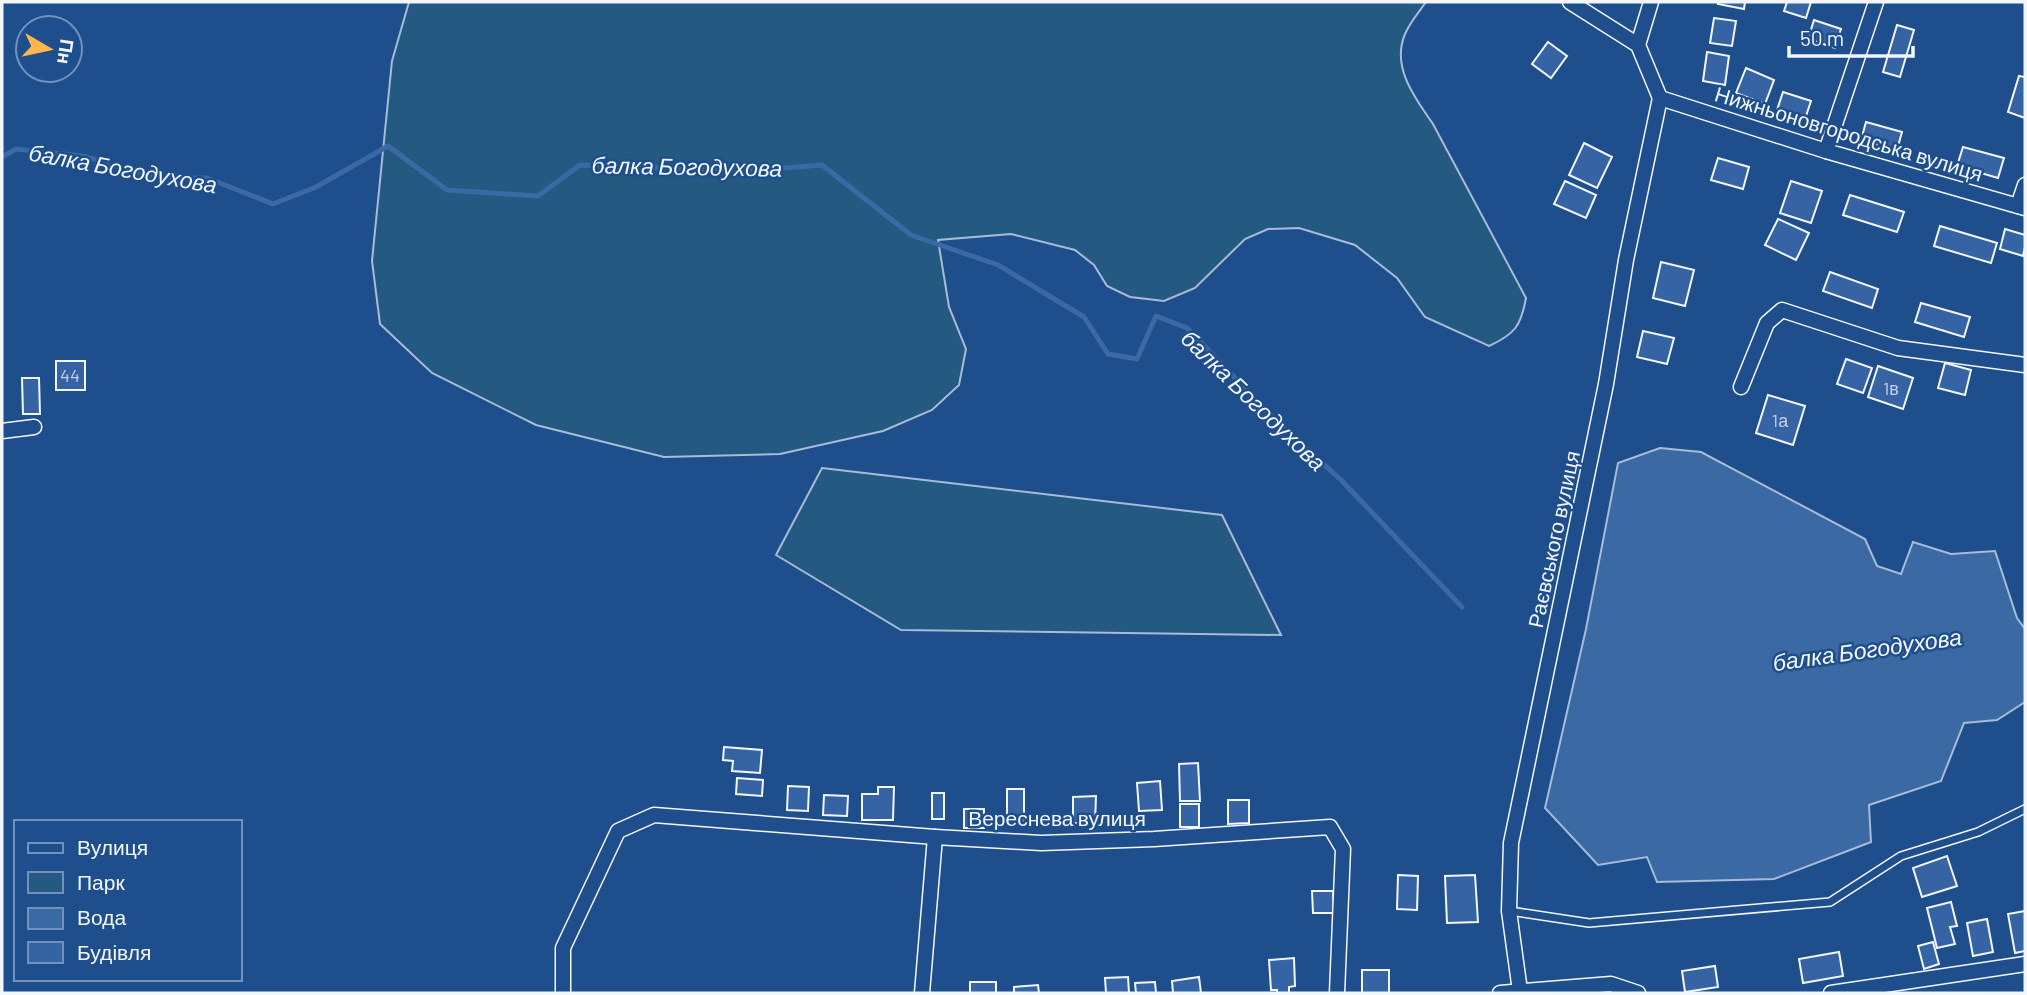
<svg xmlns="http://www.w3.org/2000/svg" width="2027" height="995" font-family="Barlow,sans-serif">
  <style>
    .green { fill: #245a82; stroke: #a8bbd7; stroke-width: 2 }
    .water { fill: #3b69a3; stroke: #a8bbd7; stroke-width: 2 }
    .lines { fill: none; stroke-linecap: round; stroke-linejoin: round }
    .stream { stroke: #3b69a3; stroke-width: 5 }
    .building { fill: #3563a3; stroke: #f2f6ff; stroke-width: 2 }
    .service-casing { stroke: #f2f6ff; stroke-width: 10 }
    .minor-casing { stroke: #f2f6ff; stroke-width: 17 }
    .service { stroke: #1f4e8c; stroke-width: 7 }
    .minor { stroke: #1f4e8c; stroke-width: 14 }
    .labels { text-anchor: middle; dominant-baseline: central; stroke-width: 5; stroke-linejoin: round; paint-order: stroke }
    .number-label { font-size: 18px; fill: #c3d1e8 }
    .street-label { font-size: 21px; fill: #f2f6ff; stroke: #1f4e8c }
    .water-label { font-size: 23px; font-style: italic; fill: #f2f6ff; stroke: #1f4e8c }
  </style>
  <rect width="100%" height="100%" fill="#1f4e8c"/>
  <!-- green -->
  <g class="green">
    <path d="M409 2H1426C1419 12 1410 22 1405 34 1391 67 1415 98 1433 124L1526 298C1521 326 1515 334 1489 346L1425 317 1397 278 1355 245 1299 228 1268 229 1245 239 1195 288 1164 301 1130 297 1107 286 1094 265 1075 250 1011 234 938 240 949 307 966 349 959 385 932 410 883 431 780 454 664 457 536 425 432 373 380 324 372 261 392 61Z"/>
    <polygon points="822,468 1222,515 1281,635 901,630 776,555"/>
  </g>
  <!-- water -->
  <polygon class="water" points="1660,448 1701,452 1865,539 1877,566 1901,574 1913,542 1951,554 1995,551 2017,618 2025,629 2025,702 1997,720 1964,723 1941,781 1869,805 1871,842 1774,879 1657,882 1647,857 1598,865 1545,808 1586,629 1618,463"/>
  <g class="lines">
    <!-- stream -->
    <polyline class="stream" points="2,157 16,149 83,156 157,178 207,178 273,204 316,187 388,146 447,190 538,196 580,165 747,171 822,165 911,235 998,265 1084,317 1108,354 1137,359 1156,316 1187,328 1279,424 1341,480 1462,607"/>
  </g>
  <!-- building -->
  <g class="building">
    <polygon points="1718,2 1745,2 1744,9 1718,4"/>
    <polygon points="1787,2 1811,2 1806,18 1784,11"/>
    <polygon points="1714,18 1736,21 1732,46 1710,43"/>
    <polygon points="1814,20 1841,29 1835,48 1808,39"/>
    <polygon points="1897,25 1914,30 1900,77 1883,72"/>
    <polygon points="1548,42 1567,56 1551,78 1532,64"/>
    <polygon points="1707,52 1729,56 1725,85 1703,81"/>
    <polygon points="1746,68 1774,80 1765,104 1736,93"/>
    <polygon points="2019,76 2025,77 2025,118 2008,112"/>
    <polygon points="1783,92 1811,101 1805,119 1777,110"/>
    <polygon points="1866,122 1902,132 1897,150 1861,140"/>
    <polygon points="1584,143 1612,157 1597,188 1569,175"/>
    <polygon points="1963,147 2004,158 1998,178 1957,166"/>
    <polygon points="1718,158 1749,167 1743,189 1711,180"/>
    <polygon points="1565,181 1596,195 1586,218 1554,204"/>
    <polygon points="1791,181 1822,191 1811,223 1780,213"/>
    <polygon points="1850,195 1904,212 1897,232 1843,215"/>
    <polygon points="1778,219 1809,233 1796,260 1765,245"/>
    <polygon points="1940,226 1997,243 1991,263 1934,246"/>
    <polygon points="2005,229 2025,235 2025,247 2023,256 2000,249"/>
    <polygon points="1661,262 1694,270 1685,306 1653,298"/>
    <polygon points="1830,272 1878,289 1872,308 1823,291"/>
    <polygon points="1921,303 1970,317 1964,337 1915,322"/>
    <polygon points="1643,331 1674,338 1667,364 1637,357"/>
    <polygon points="1846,359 1872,368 1863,393 1837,384"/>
    <rect x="56" y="361" width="29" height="29"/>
    <polygon points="1945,363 1971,370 1965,395 1938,388"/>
    <polygon points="1878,366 1913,378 1903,409 1868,397"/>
    <polygon points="22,378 39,378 40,414 23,414"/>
    <polygon points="1768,395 1805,406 1793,445 1756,433"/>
    <polygon points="724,747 762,750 760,773 732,771 733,761 723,760"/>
    <polygon points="1198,763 1200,801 1180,801 1179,764"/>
    <polygon points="737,778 763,780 762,796 736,794"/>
    <polygon points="1160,781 1162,810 1139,811 1137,783"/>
    <polygon points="788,786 809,787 808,811 787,810"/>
    <polygon points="878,787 894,787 893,820 862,820 862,794 878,794"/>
    <rect x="1007" y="789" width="17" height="35"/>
    <rect x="932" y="793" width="12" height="26"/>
    <polygon points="824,795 848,796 847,816 823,815"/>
    <polygon points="1096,796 1095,823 1073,823 1073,797"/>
    <polygon points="1228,800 1249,800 1249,823 1228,824"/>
    <rect x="1180" y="804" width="19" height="23"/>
    <rect x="964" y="809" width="20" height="19"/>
    <polygon points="1947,856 1957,886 1922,897 1913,868"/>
    <polygon points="1398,875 1418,876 1417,910 1397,909"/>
    <polygon points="1475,875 1478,922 1447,923 1445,876"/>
    <polygon points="1312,891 1333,891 1334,913 1313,913"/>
    <polygon points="1951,902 1957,926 1950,927 1955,944 1937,948 1927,908"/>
    <polygon points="2025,911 2025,951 2015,953 2008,914"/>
    <polygon points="1987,919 1993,952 1973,956 1967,923"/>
    <polygon points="1933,942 1939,964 1924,969 1918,946"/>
    <polygon points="1839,952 1843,976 1803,983 1799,959"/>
    <polygon points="1294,958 1295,986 1289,987 1289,993 1277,993 1277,990 1271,990 1269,960"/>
    <polygon points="1715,966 1718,987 1685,992 1682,971"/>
    <rect x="1362" y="970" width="27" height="23"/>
    <polygon points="1128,977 1129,993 1106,993 1105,978"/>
    <polygon points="1199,977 1201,993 1173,993 1172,981"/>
    <rect x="970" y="982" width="26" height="11"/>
    <polygon points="1155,982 1156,993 1136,993 1135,983"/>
    <polygon points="1038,985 1039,993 1014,993 1014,987"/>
  </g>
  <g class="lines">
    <defs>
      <polyline id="service" points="1510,911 1589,923 1830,902 1901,856 1978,832 2025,809"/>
      <g id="minor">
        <polyline points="1570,2 1638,45 1660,98"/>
        <polyline points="1638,45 1651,2"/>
        <polyline points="1660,98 1826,151 2025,208"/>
        <polyline points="1826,151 1876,2"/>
        <polyline points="2018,206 2025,185"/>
        <polyline points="1741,387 1767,323 1782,310 1898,348 2025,365"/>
        <polyline points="2,431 34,427"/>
        <polyline points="1520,991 1509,911 1511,843 1606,384 1626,260 1660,98"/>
        <polyline points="563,993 563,948 618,831 654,815 935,837 1041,843 1154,839 1330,827 1343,849 1337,993"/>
        <polyline points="922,993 935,837"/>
        <polyline points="1500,993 1611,984 1638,993"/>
        <polyline points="1831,993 2025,964"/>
      </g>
    </defs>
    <!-- service casing -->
    <use href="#service" class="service-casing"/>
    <!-- minor casing -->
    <use href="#minor" class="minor-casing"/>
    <!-- service -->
    <use href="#service" class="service"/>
    <!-- minor -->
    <use href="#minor" class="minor"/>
  </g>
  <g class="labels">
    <!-- number labels -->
    <g class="number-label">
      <text x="70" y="375">44</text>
      <text x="1891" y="388">1в</text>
      <text x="1780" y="420">1а</text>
    </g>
    <!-- street labels -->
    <g class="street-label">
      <text transform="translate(1849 133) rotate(17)">Нижньоновгородська вулиця</text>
      <text transform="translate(1553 539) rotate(-78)">Раєвського вулиця</text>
      <text x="1057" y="817">Вереснева вулиця</text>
    </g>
    <!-- water labels -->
    <g class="water-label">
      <text transform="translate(687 166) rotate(1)">балка Богодухова</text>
      <text transform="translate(123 168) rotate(10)">балка Богодухова</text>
      <text transform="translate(1254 400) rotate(44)">балка Богодухова</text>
      <text transform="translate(1867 649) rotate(-8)">балка Богодухова</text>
    </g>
  </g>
  <!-- border -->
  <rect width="2027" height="995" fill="none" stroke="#f2f6ff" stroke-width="7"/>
  <!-- legend -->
  <rect x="14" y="820" width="228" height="161" fill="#1f4e8c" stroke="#7391ba" stroke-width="2"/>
  <rect x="28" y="843" width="35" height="10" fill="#1f4e8c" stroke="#7391ba" stroke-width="2"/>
  <text x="77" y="855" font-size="21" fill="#f2f6ff">Вулиця</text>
  <rect x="28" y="872" width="35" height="21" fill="#245a82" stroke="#7391ba" stroke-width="2"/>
  <text x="77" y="890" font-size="21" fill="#f2f6ff">Парк</text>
  <rect x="28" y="908" width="35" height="21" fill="#3b69a3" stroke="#7391ba" stroke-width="2"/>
  <text x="77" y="925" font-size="21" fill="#f2f6ff">Вода</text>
  <rect x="28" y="942" width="35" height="21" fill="#3563a3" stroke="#7391ba" stroke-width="2"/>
  <text x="77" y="960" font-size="21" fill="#f2f6ff">Будівля</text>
  <!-- north arrow -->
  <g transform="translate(49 49) rotate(99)"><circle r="33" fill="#1f4e8c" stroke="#7391ba" stroke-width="2"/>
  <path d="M0-5L12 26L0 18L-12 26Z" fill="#ffb74d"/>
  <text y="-10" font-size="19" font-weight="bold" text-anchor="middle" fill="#f2f6ff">Пн</text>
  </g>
  <!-- scale -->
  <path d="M1789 46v10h124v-10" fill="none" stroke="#f2f6ff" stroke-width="3.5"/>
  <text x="1800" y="46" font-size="21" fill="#f2f6ff" stroke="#1f4e8c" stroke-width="5" paint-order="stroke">50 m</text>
</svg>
